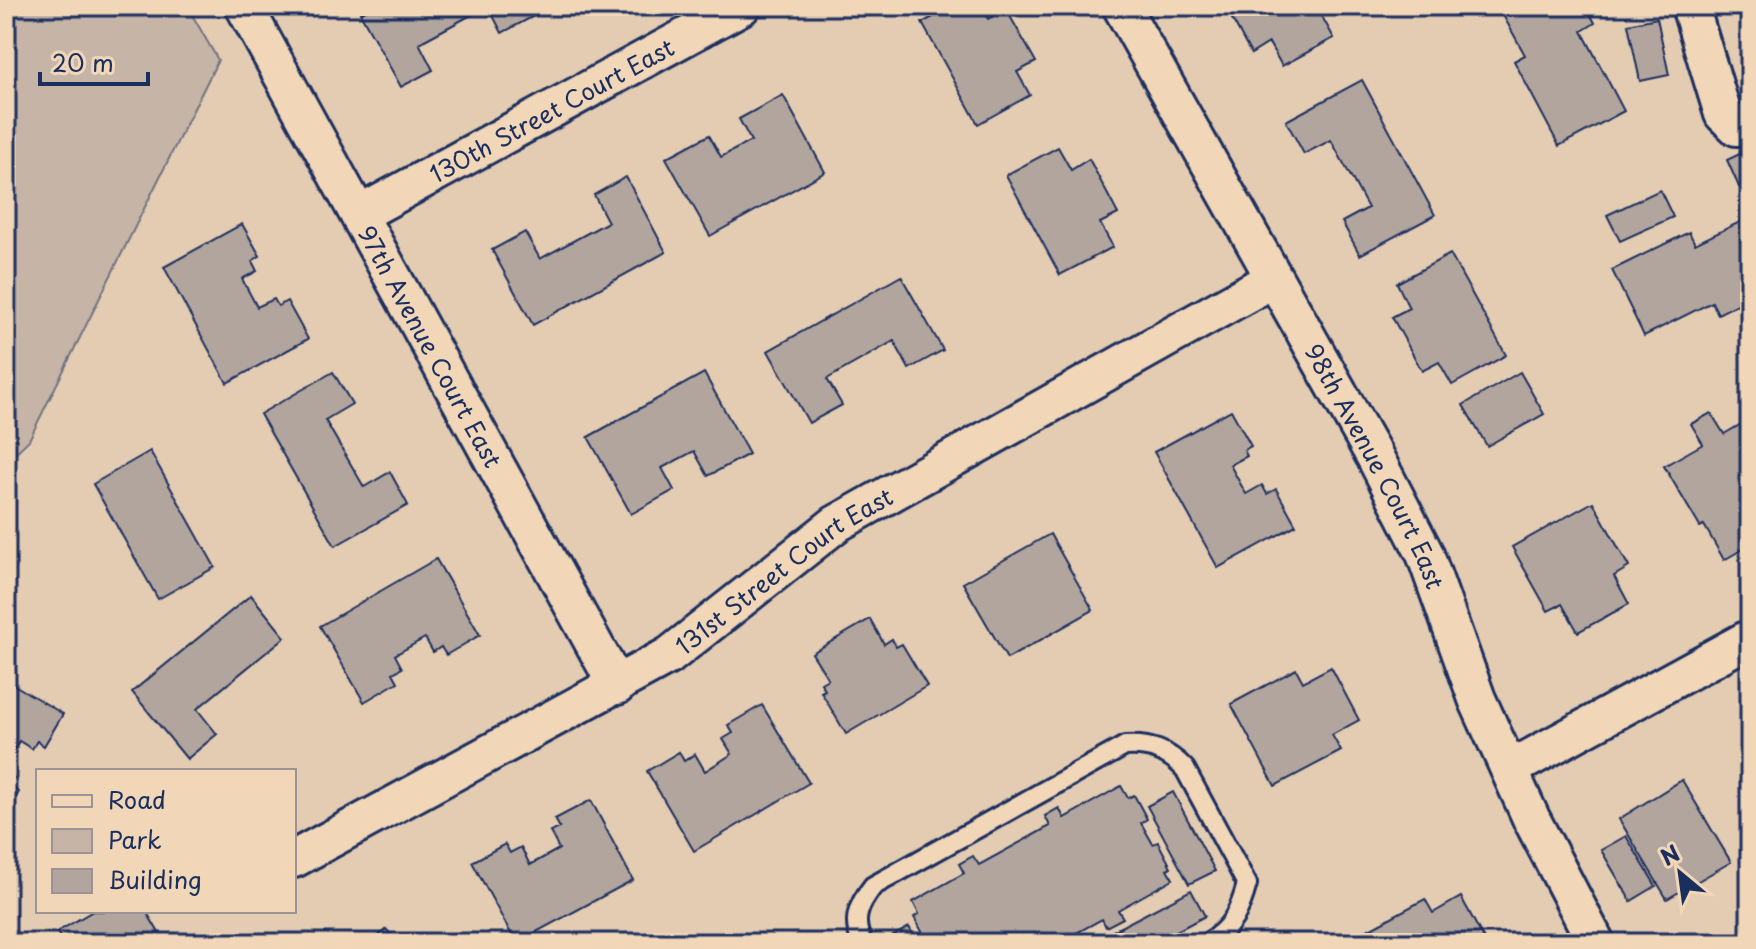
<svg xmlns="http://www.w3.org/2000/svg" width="1756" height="949" font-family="'Playpen Sans',sans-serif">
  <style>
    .green { fill: #c6b5a6; stroke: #707282; stroke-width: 2 }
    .building { fill: #b2a59e; stroke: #1b2f5e; stroke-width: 2 }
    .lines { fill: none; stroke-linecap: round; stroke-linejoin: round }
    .lane-casing { stroke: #1b2f5e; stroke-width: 24 }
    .street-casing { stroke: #1b2f5e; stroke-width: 42 }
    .lane { stroke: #f1d6b8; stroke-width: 18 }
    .street { stroke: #f1d6b8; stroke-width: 36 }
    .labels { text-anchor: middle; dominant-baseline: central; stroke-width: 6; stroke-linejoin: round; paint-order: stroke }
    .street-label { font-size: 24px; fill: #1b2f5e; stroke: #f1d6b8 }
  </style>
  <rect width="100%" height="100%" fill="#e4ccb3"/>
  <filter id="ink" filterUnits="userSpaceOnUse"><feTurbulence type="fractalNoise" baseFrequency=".0125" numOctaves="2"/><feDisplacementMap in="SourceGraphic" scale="16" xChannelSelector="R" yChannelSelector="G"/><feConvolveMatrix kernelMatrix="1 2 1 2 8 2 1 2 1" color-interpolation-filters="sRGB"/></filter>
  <g filter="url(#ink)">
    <!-- green -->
    <polygon class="green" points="6,6 187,6 218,60 29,440 6,462"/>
    <!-- building -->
    <g class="building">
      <polygon points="373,6 488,6 419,43 433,70 401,87 360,13"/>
      <polygon points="488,6 529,6 534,16 502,33"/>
      <polygon points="953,6 981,6 988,19 1006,9 1036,62 1017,72 1030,95 978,124 922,23"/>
      <polygon points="1225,6 1316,6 1334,38 1282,66 1269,43 1251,54"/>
      <polygon points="1498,6 1586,6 1595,23 1582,31 1624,111 1559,146 1514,61 1525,55"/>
      <polygon points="1657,18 1669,75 1640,81 1628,24"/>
      <polygon points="1362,80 1435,215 1360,255 1342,222 1368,208 1331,140 1304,154 1286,121"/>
      <polygon points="783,95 825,172 710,236 666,158 709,135 721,157 751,141 739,119"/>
      <polygon points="1058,147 1071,170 1089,159 1118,214 1100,223 1113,247 1060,275 1006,175"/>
      <polygon points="1750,149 1750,182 1739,187 1727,160"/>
      <polygon points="626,177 666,252 533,325 492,250 525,232 540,259 608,222 594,195"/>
      <polygon points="1660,190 1673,217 1620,241 1607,215"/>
      <polygon points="1750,217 1750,298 1718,314 1712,302 1644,336 1612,270 1689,232 1695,244"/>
      <polygon points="242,224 260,256 252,261 257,271 242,279 257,307 274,299 278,306 287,301 308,339 227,383 164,267"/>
      <polygon points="1450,254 1506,355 1452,385 1439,362 1422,371 1392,317 1409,308 1397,283"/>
      <polygon points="901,276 943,350 909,369 894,341 827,379 842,405 809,423 768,351"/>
      <polygon points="333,372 352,404 325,420 364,487 390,472 408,505 335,546 260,414"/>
      <polygon points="1520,372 1544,414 1487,446 1463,405"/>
      <polygon points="704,373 749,454 708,476 694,451 662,468 674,490 631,514 588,437"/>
      <polygon points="1231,410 1251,446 1244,450 1247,456 1230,465 1246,494 1262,485 1267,494 1276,489 1296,525 1218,568 1154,452"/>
      <polygon points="1711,413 1724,434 1750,419 1750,545 1724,560 1704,525 1700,527 1664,466 1703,444 1691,424"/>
      <polygon points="150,451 215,567 158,599 93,484"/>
      <polygon points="1593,502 1629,567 1614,576 1629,604 1578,632 1562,604 1548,611 1512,547"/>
      <polygon points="1050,534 1093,610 1007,659 963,583"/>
      <polygon points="436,559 480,635 446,655 441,647 433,652 425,638 395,655 402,668 393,673 398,682 364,702 320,626"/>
      <polygon points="251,595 285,637 197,709 217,734 187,759 132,692"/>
      <polygon points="870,619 884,644 892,639 896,647 902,644 927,686 846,734 821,692 825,690 821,683 828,679 812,653"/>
      <polygon points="1331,667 1359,720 1332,735 1341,751 1275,786 1231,704 1296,669 1303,682"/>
      <polygon points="6,680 63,714 44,746 37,741 32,749 19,741 6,763"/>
      <polygon points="762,705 809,783 694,851 647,771 679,752 684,761 695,754 705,771 732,754 723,739 733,733 728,725"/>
      <polygon points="6,774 14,778 9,786 19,792 6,813"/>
      <polygon points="1682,780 1731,862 1667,899 1619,819"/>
      <polygon points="1121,786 1128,798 1134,795 1147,819 1141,823 1153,844 1158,842 1171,867 1167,869 1173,879 1118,910 1123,918 1106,927 1102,919 1058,943 935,943 933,938 927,941 914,917 919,914 913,902 964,873 959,864 973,856 979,865 1050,826 1045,816 1059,808 1064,818"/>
      <polygon points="1173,792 1215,871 1189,884 1147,806"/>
      <polygon points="591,800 633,880 516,943 472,862 505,844 510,853 521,847 530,865 559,849 550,832 560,828 555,819"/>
      <polygon points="1626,836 1656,886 1631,901 1601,850"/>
      <polygon points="1191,890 1205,916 1154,943 1120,943 1113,931"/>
      <polygon points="1461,897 1486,943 1365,943 1360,934 1425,899 1433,913"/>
      <polygon points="93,911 146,911 165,943 64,943 57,932"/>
      <polygon points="909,927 918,943 885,943 884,941"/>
      <polygon points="386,929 399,943 371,943"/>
    </g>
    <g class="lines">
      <defs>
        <path id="lane" d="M863 943C851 922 858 905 873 886L1125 746C1150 744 1168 751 1185 769L1247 884C1240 910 1232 929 1207 943"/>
        <g id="street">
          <path id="s1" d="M244 6 617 686"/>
          <path id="s2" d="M1121 6 1375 457 1425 554 1477 699 1531 818 1596 943"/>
          <polyline points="1690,6 1723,114 1737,127 1750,125"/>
          <path id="s3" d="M360 214 742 6"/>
          <polyline points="1510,769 1750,638"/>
          <path id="s4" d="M294 859 670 655 836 524 1273 279"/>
        </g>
      </defs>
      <!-- lane casing -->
      <use href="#lane" class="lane-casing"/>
      <!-- street casing -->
      <use href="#street" class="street-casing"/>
      <!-- lane -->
      <use href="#lane" class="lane"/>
      <!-- street -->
      <use href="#street" class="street"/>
    </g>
  </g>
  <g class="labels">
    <!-- street labels -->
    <g class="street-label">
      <text stroke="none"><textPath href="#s3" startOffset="218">130th Street Court East</textPath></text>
      <text stroke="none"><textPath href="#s1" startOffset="388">97th Avenue Court East</textPath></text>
      <text stroke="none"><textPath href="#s2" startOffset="526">98th Avenue Court East</textPath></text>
      <text stroke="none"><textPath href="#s4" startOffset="570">131st Street Court East</textPath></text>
    </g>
  </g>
  <!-- margin -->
  <rect width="1756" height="949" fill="none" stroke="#f1d6b8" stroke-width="32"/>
  <rect x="16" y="16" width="1724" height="917" fill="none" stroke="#1b2f5e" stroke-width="3" filter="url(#ink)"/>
  <!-- legend -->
  <rect x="36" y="769" width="260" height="144" fill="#f1d6b8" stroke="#9b9394" stroke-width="2"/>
  <rect x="52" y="795" width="40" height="12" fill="#f1d6b8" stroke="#9b9394" stroke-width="2"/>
  <text x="108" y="809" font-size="24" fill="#1b2f5e">Road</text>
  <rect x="52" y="829" width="40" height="24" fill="#c6b5a6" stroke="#9b9394" stroke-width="2"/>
  <text x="108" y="849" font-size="24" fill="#1b2f5e">Park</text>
  <rect x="52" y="869" width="40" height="24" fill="#b2a59e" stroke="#9b9394" stroke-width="2"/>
  <text x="108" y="889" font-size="24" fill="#1b2f5e">Building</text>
  <!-- north arrow -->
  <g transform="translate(1680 873) rotate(331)" stroke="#f1d6b8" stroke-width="6" paint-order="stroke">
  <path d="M0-6L14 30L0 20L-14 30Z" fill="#1b2f5e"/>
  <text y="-12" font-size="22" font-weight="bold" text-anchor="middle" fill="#1b2f5e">N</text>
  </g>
  <!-- scale -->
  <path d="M40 72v12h108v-12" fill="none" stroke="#1b2f5e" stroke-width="4"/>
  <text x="52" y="72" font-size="24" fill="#1b2f5e" stroke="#f1d6b8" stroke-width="6" paint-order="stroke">20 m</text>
</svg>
